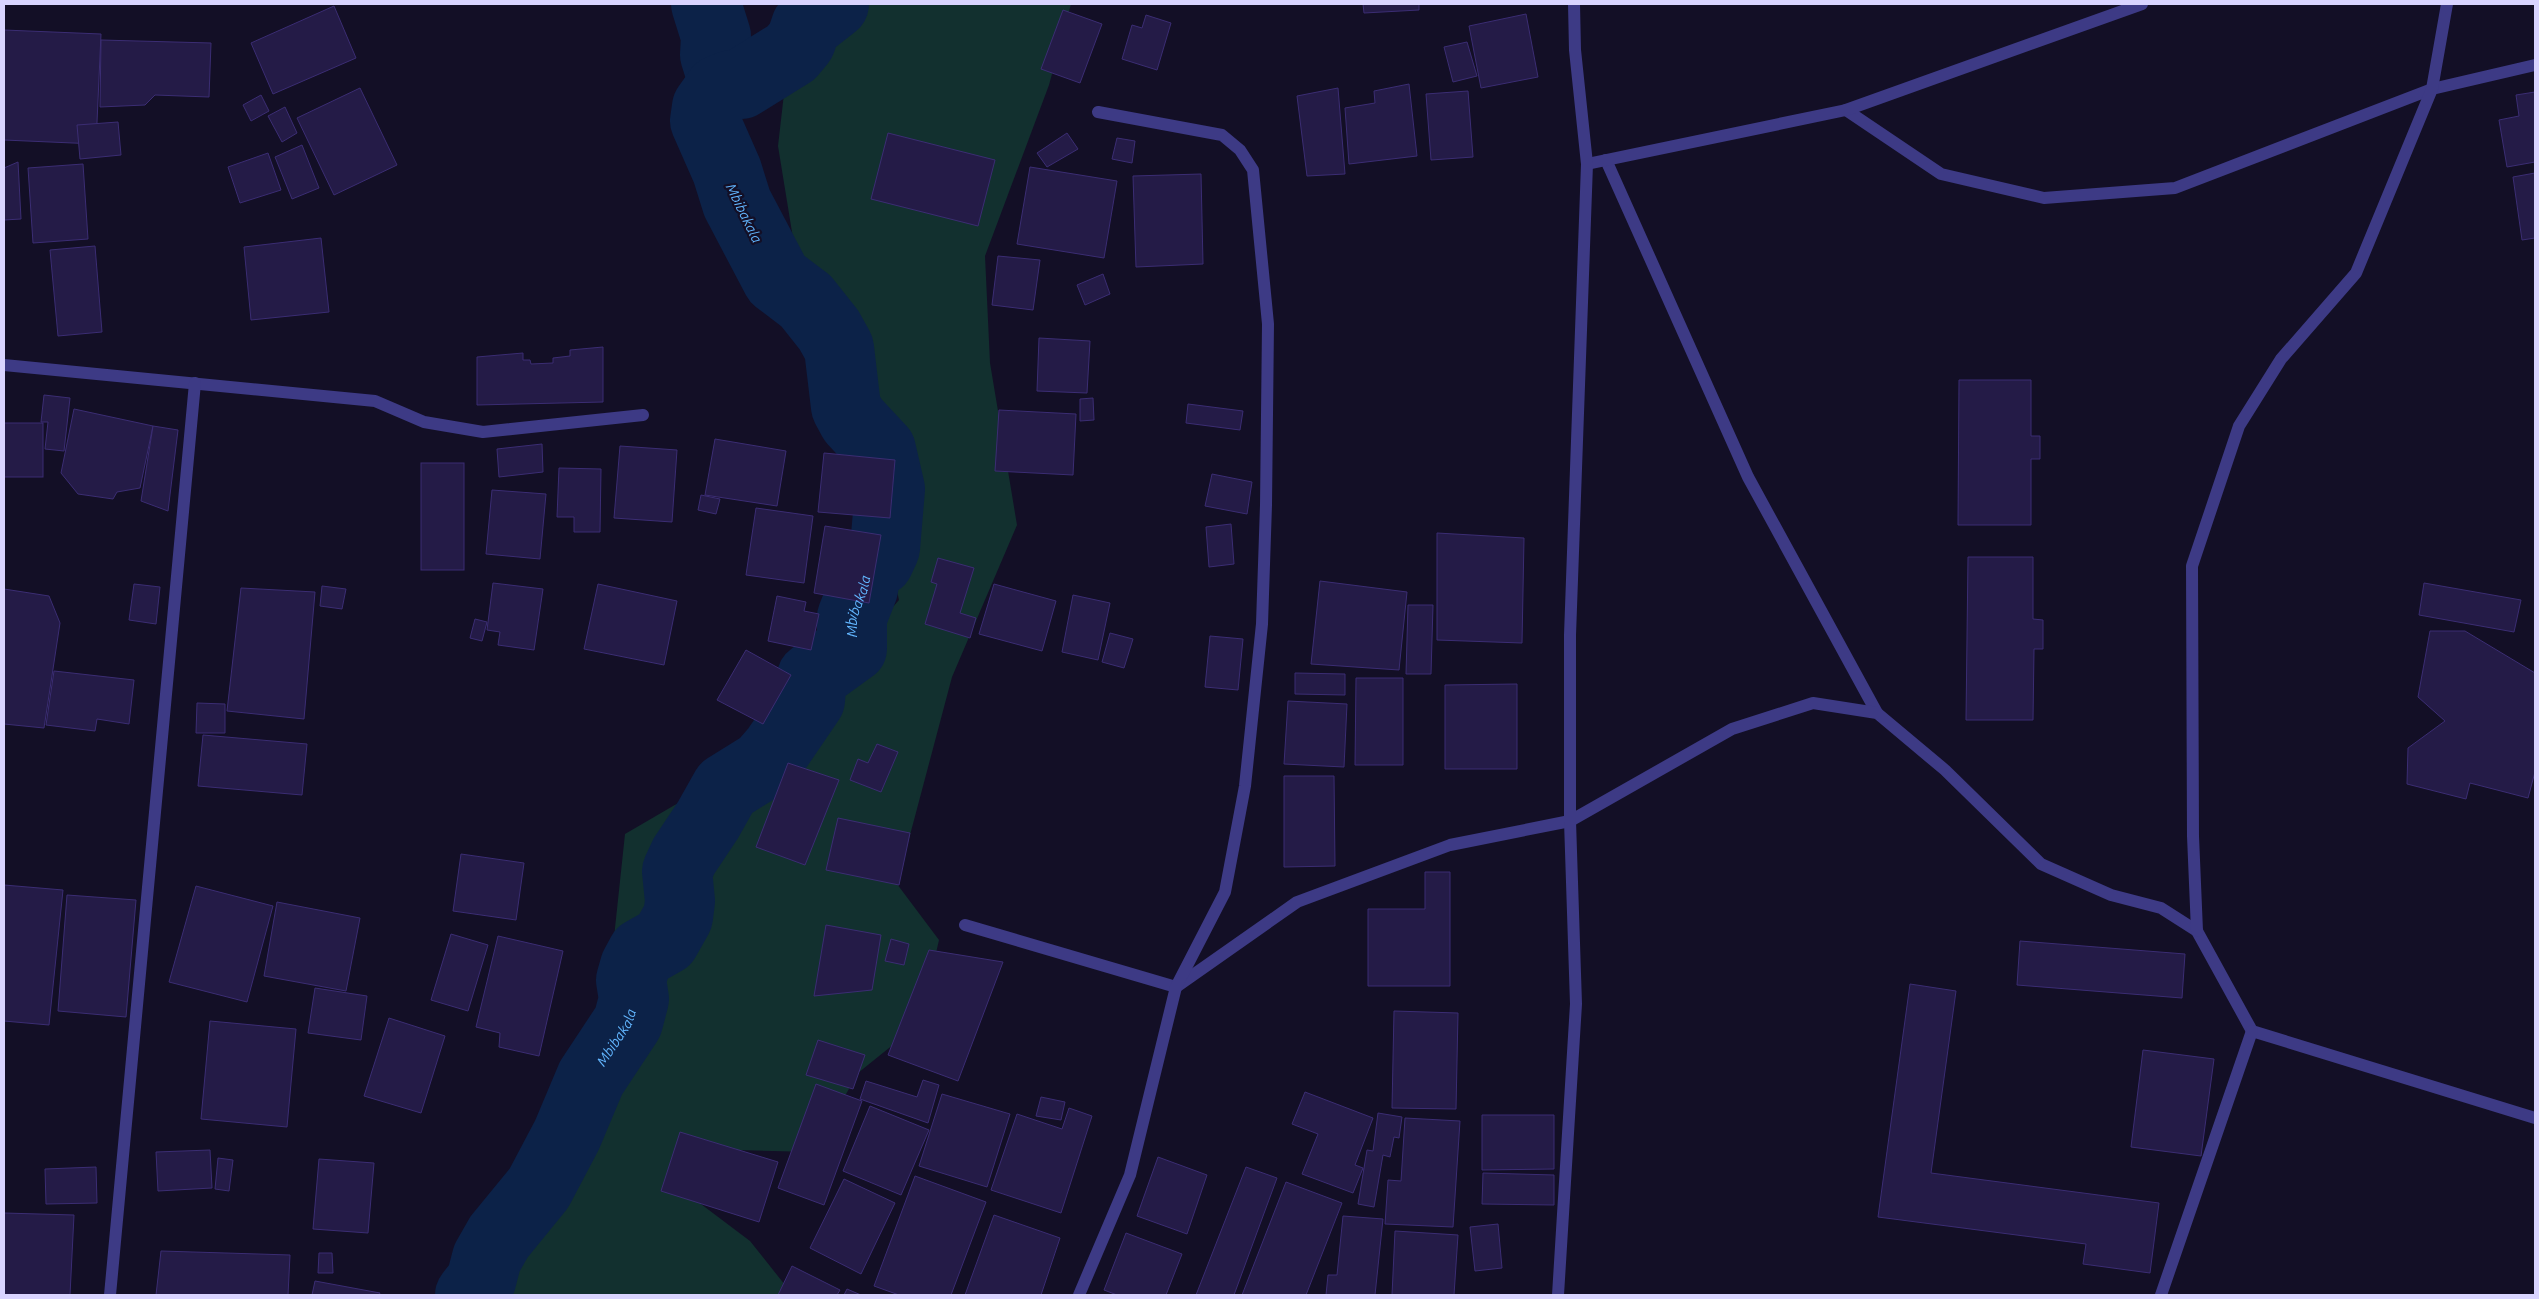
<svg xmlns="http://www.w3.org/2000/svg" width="2539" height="1299" font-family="Ubuntu,sans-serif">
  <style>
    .green { fill: #12302f }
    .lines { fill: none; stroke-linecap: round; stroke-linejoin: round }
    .river { stroke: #0c2248; stroke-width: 70 }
    .building { fill: #241b47; stroke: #3b2d73 }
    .minor { stroke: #3d3a85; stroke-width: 12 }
    .labels { text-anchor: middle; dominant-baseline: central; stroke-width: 4.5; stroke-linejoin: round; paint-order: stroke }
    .water-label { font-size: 14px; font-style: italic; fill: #62b6ff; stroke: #130f26 }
  </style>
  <rect width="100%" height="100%" fill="#130f26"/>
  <!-- green -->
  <polygon class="green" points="802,4 1071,4 1049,85 985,256 990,363 1017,525 952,677 897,884 939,940 920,1023 858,1073 813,1152 735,1150 681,1189 750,1241 793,1295 446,1295 512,1174 605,1022 625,834 764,753 899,600 862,437 799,275 778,146 793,15"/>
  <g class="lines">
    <!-- river -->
    <g class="river">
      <polyline points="706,4 716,36 715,55 721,74 719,90"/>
      <path id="s1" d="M470 1295 481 1281 487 1258 499 1237 539 1188 567 1135 591 1078 628 1022 634 999 631 980 635 966 642 953 665 940 678 917 680 901 677 871 684 856 708 820 726 788 763 765 776 750 810 700 812 677 852 648V617L863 589 867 568 879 561 885 548 890 489 881 450 853 420 846 407 839 348 829 330 806 301 777 279 737 203 727 171 705 121 707 107 719 90 731 85 741 84 791 53 801 41 806 26 834 4"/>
    </g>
  </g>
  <!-- building -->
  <g class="building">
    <polygon points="1363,4 1419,4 1419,10 1364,13"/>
    <polygon points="334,6 356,58 273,94 251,43"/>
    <polygon points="1063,10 1102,24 1080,83 1041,69"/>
    <polygon points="1526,14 1538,77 1481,88 1469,26"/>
    <polygon points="1146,15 1171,23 1157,70 1122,59 1132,25 1142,28"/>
    <polygon points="4,30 101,34 96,144 4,140"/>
    <polygon points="101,40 211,43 209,97 155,95 145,105 100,107"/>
    <polygon points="1467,42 1477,76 1453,82 1444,47"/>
    <polygon points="1409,84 1417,156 1349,164 1345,108 1375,103 1374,91"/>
    <polygon points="360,88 397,165 334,195 297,118"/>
    <polygon points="1338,88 1345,174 1307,176 1297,96"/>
    <polygon points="1468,91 1473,157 1431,160 1426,94"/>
    <polygon points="2535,92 2535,162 2507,167 2499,120 2519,116 2516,95"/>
    <polygon points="261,95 269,111 251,121 243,105"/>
    <polygon points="285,107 297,133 282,142 268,116"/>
    <polygon points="118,122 121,155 80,159 77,125"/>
    <polygon points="888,133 995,160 978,226 871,199"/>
    <polygon points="1067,133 1078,149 1047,167 1037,153"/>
    <polygon points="1117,138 1135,141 1132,163 1112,159"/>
    <polygon points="302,145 319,188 292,199 275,157"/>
    <polygon points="268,153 281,190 240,203 228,167"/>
    <polygon points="18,162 21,219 4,220 4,168"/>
    <polygon points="83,164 88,239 33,243 28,168"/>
    <polygon points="1030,167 1117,181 1104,258 1017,244"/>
    <polygon points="2535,173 2535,238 2522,240 2513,177"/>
    <polygon points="1201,174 1203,264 1136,267 1133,176"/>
    <polygon points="321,238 329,312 251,320 244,247"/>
    <polygon points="95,246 102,332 58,336 50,250"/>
    <polygon points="998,256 1040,260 1033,310 992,305"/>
    <polygon points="1103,274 1110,294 1085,305 1077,285"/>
    <polygon points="1039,338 1090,341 1087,393 1037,391"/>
    <polygon points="603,347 603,402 477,405 477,357 523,353 523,360 530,360 531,364 553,363 553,358 570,356 570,350"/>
    <polygon points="1959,380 2031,380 2031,436 2040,436 2040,459 2031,459 2031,525 1958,525"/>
    <polygon points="44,395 70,398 64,451 45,449 48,422 41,422"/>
    <polygon points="1093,398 1094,420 1080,421 1080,399"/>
    <polygon points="1188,404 1243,411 1240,430 1186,423"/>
    <polygon points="74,409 153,426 140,488 117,492 113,499 78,494 61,473"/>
    <polygon points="999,410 1076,414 1073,475 995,471"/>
    <rect x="4" y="423" width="39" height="54"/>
    <polygon points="153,426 178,430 168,511 141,501"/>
    <polygon points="715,439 786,451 777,506 705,495"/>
    <polygon points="542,444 543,472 499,477 497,449"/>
    <polygon points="620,446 677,450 672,522 614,518"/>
    <polygon points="824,453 895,460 890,518 818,512"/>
    <rect x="421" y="463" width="43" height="107"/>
    <polygon points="559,468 601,469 600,532 574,532 574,517 557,517"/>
    <polygon points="1212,474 1252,482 1247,514 1205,506"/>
    <polygon points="492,490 546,494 540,559 486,554"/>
    <polygon points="701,495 720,499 716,514 698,510"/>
    <polygon points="756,508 813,516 804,583 746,575"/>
    <polygon points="1231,524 1234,564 1209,567 1206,527"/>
    <polygon points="825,526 881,535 869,603 814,593"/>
    <polygon points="1437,533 1524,538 1522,643 1437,640"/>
    <polygon points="1968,557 2033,557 2033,619 2043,620 2043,649 2034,649 2033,720 1966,720"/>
    <polygon points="938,558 974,568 960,613 976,618 970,638 925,624 937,584 931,582"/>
    <polygon points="1320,581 1407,592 1399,670 1311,664"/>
    <polygon points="493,583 543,589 534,650 498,645 500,632 487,630"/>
    <polygon points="2424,583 2521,600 2514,632 2419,615"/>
    <polygon points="134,584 160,587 156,624 129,620"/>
    <polygon points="598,584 677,601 664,665 584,649"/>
    <polygon points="994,584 1056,601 1042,651 979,634"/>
    <polygon points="322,586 346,589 342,609 320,606"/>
    <polygon points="241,588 315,592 304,719 227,711"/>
    <polygon points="4,589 49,596 60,623 44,728 4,724"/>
    <polygon points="1073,595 1110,603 1098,660 1062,652"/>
    <polygon points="777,596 806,602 804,611 819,614 811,650 768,641"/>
    <polygon points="1408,605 1433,605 1431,674 1406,674"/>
    <polygon points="475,619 487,622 482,641 470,638"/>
    <polygon points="2430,631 2465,631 2535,673 2535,772 2528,798 2470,783 2466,799 2407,784 2408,748 2445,721 2418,697"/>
    <polygon points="1110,633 1133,639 1124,668 1102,662"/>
    <polygon points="1210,636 1243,639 1238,690 1205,687"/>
    <polygon points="746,650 791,675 763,724 717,700"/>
    <polygon points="54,671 134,680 129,724 97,719 95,731 46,725"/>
    <polygon points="1295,673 1345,674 1345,695 1295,694"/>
    <polygon points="1356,678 1403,678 1403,765 1355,765"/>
    <polygon points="1517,684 1517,769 1445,769 1445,685"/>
    <polygon points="1288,701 1347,704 1344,767 1284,764"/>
    <polygon points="197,703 225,704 225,733 196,733"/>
    <polygon points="203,735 307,744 302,795 198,786"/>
    <polygon points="877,744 898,752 881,792 850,780 858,759 868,763"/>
    <polygon points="788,763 839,780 805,865 756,847"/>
    <polygon points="1284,776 1334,776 1335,866 1284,867"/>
    <polygon points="838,818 910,833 899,885 826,870"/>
    <polygon points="461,854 524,863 516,920 453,911"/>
    <polygon points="1425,872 1450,872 1450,986 1368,986 1368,909 1425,909"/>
    <polygon points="4,885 63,890 49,1025 4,1021"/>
    <polygon points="196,886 273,906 247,1002 169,982"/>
    <polygon points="67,895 136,900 126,1017 58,1011"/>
    <polygon points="277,902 360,918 346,991 264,976"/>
    <polygon points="826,925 881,935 872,990 814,996"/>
    <polygon points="451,934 488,945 468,1011 431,1000"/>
    <polygon points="498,936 563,951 539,1056 499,1047 500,1033 476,1027"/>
    <polygon points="891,939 909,944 904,965 885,961"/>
    <polygon points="2020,941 2185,954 2182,998 2017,985"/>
    <polygon points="929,950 1003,962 958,1081 888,1055"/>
    <polygon points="1910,984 1956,991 1931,1173 2159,1203 2150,1273 2083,1264 2086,1244 1878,1217"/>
    <polygon points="315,988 367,996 361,1040 308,1033"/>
    <polygon points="1394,1011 1458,1013 1456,1109 1392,1108"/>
    <polygon points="389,1018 445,1036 421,1113 364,1096"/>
    <polygon points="210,1021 296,1029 287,1127 201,1119"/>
    <polygon points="818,1040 865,1055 853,1089 806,1075"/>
    <polygon points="2143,1050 2214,1059 2201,1156 2131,1147"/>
    <polygon points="923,1080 939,1085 928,1123 860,1099 866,1081 917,1097"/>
    <polygon points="816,1084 862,1101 824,1205 778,1188"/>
    <polygon points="1305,1092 1373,1118 1355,1165 1363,1168 1353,1193 1302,1174 1318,1134 1292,1124"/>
    <polygon points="942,1094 1010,1114 987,1187 919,1166"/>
    <polygon points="1041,1097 1065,1102 1061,1120 1036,1116"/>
    <polygon points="870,1106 929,1130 901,1195 843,1171"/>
    <polygon points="1069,1108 1092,1116 1061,1213 991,1190 1017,1114 1062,1129"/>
    <polygon points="1378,1113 1402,1117 1399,1138 1394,1137 1390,1157 1383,1155 1374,1207 1358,1204 1367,1150 1373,1151"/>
    <polygon points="1482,1115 1554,1115 1554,1169 1482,1170"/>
    <polygon points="1405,1118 1460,1121 1453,1227 1385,1224 1388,1180 1401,1181"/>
    <polygon points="680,1132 778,1162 759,1222 661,1191"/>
    <polygon points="210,1150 212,1188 158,1191 156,1152"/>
    <polygon points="1158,1157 1207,1175 1187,1234 1137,1216"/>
    <polygon points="218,1158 233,1160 229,1191 215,1189"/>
    <polygon points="319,1159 374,1163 368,1233 313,1229"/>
    <polygon points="96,1167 97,1203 46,1204 45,1169"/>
    <polygon points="1246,1167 1277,1178 1234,1295 1196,1295"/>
    <polygon points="1483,1173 1554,1175 1554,1205 1482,1204"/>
    <polygon points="915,1176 986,1202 951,1295 899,1295 874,1286"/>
    <polygon points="844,1179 895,1203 861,1274 810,1248"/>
    <polygon points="1286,1182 1342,1203 1306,1295 1242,1295"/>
    <polygon points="4,1213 74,1215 70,1295 4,1295"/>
    <polygon points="994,1215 1060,1238 1041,1295 965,1295"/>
    <polygon points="1343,1216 1383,1219 1375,1295 1326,1295 1328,1275 1337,1275"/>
    <polygon points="1498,1224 1502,1268 1475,1271 1470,1227"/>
    <polygon points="1395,1231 1458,1235 1454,1295 1392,1295"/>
    <polygon points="1126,1233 1182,1254 1166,1295 1117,1295 1104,1290"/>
    <polygon points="161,1251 290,1255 288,1295 156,1295"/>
    <polygon points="319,1253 332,1253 333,1273 318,1273"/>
    <polygon points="792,1266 840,1290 837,1295 778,1295"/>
    <polygon points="315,1281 380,1293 379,1295 312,1295"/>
    <polygon points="847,1289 861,1295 844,1295"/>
  </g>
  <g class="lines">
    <!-- minor -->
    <g class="minor">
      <polyline points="1846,110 1941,174 2044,198 2175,188 2432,89 2535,65"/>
      <polyline points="1606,160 1748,477 1877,713"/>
      <polyline points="1587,164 1846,110 2142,4"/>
      <polyline points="4,365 375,401 424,422 483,432 643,415"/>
      <polyline points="965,925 1176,987 1297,902 1450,845 1570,821 1732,729 1813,703 1877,713 1945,770 2041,864 2111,895 2161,908 2197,931 2252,1031 2535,1118"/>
      <polyline points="2197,931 2193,836 2192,566 2239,426 2281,359 2356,273 2432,89 2447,4"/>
      <polyline points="110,1295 195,383"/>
      <polyline points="1079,1295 1130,1175 1176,987 1225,892 1245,786 1262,624 1266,505 1268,324 1253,170 1240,150 1222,135 1098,112"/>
      <polyline points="1558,1295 1576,1004 1570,821 1570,635 1587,164 1575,50 1574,4"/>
      <polyline points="2161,1295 2252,1031"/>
    </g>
  </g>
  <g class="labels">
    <!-- water labels -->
    <g class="water-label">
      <text transform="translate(744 213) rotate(64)">Mbibakala</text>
      <text stroke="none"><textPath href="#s1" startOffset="825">Mbibakala</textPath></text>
      <text stroke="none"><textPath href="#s1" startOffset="299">Mbibakala</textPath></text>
    </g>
  </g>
  <!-- border -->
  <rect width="2539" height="1299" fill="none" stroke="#d9d4ff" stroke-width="10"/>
</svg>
